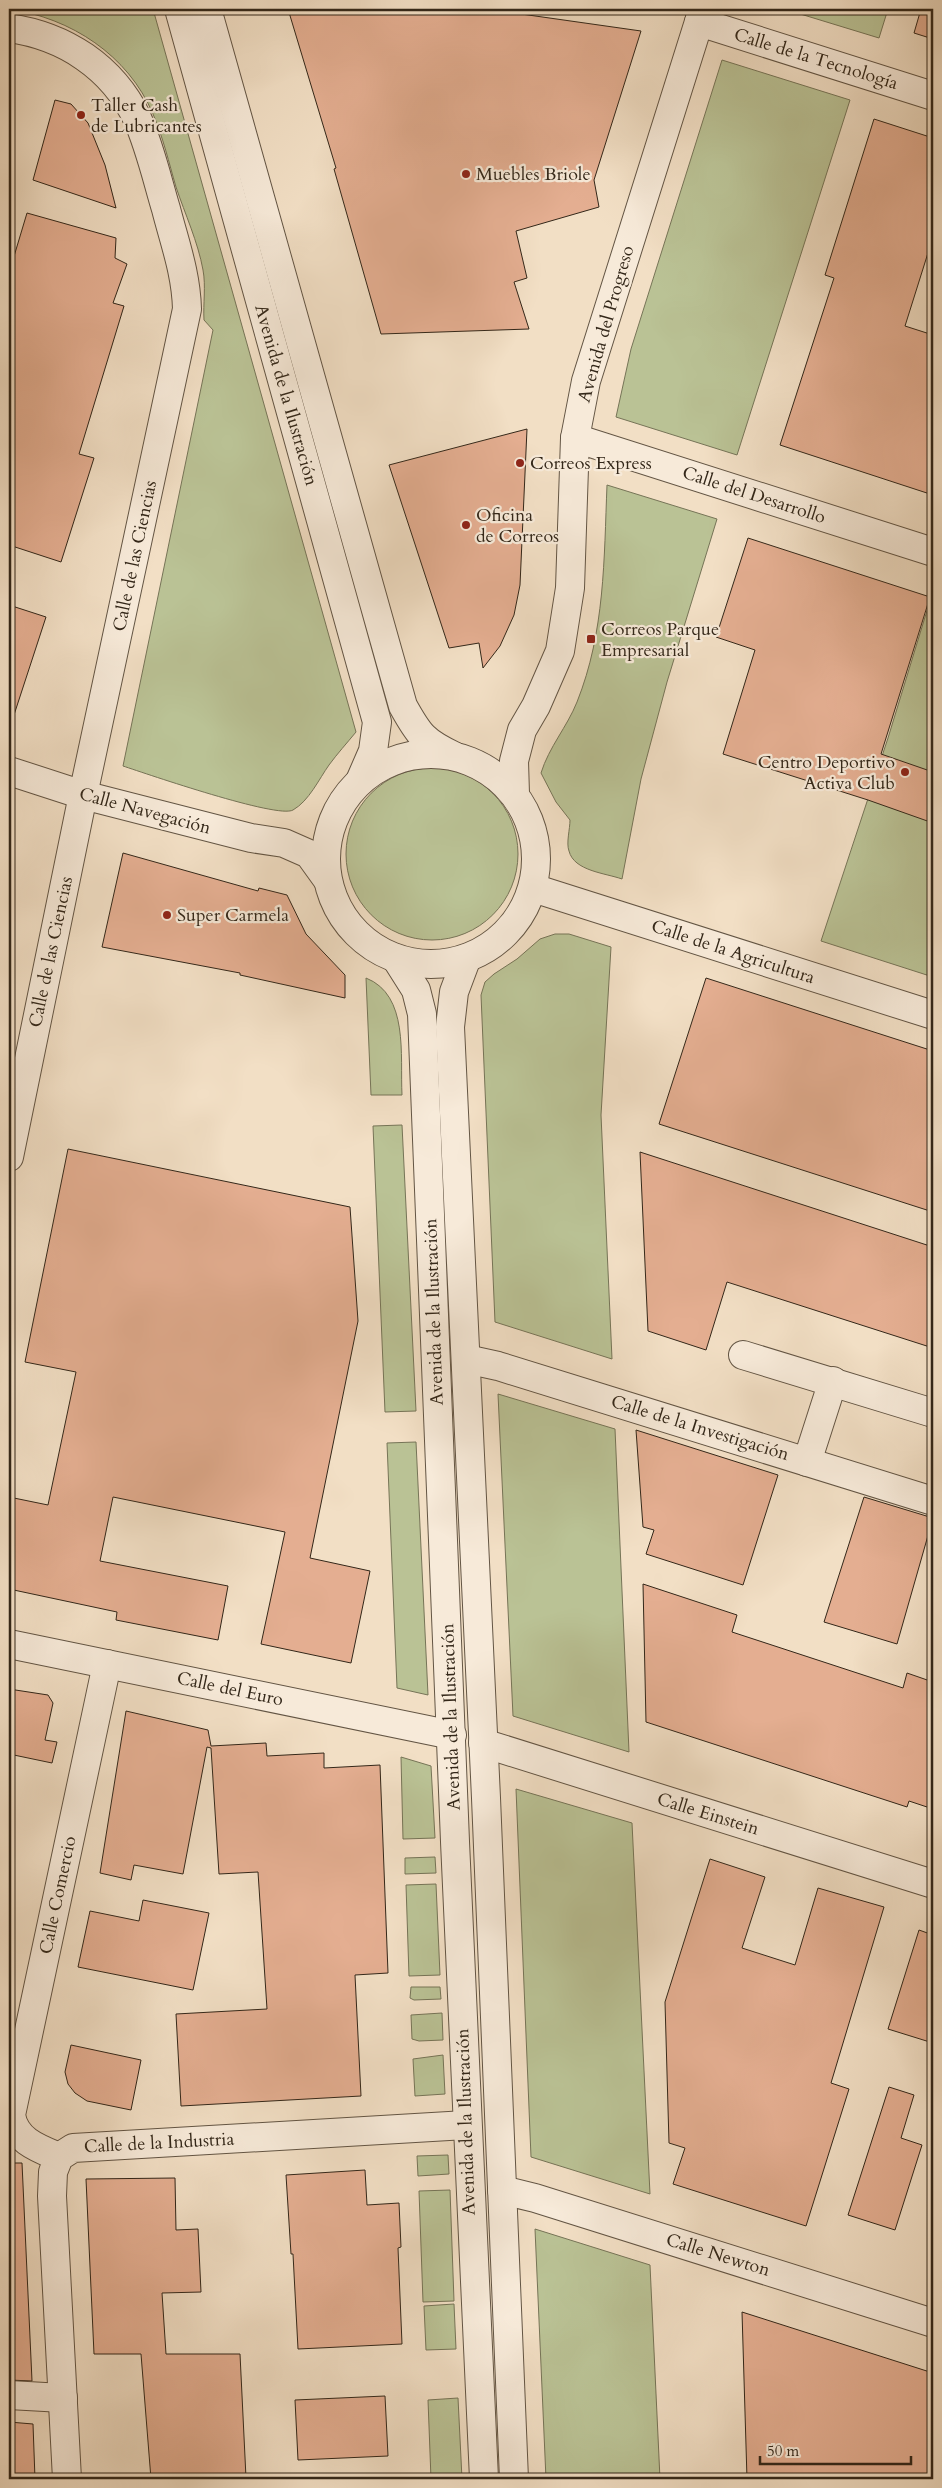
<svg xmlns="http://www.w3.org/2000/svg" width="942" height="2488" font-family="Cardo,serif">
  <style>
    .green { fill: #bac295; stroke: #767457 }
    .building { fill: #e4ae91; stroke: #332719 }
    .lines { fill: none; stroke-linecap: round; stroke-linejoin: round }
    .minor-casing { stroke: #635544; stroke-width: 30 }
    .minor { stroke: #f7ead9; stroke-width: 28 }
    .poi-dot { fill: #8f2418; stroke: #f7ead9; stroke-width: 2 }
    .labels { text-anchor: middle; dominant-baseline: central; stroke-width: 4.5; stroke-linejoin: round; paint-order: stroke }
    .street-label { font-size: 18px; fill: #332719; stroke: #f7ead9 }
    .poi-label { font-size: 18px; fill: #332719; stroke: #f7ead9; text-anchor: start }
  </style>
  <rect width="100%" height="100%" fill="#f2dfc5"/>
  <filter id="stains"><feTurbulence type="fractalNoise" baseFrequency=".004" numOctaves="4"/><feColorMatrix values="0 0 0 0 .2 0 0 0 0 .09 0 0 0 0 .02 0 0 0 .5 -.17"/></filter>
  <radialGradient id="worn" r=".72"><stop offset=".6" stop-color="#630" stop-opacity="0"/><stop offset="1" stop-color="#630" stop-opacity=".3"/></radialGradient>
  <!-- green -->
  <g class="green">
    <path d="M9 9H153L356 732C347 743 337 754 329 765 319 779 309 801 293 810 278 819 147 774 123 766L213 330 204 320C203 304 206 286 203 270 198 242 185 214 176 187 169 163 163 137 153 114 128 55 71 18 9 9Z"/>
    <polygon points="784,9 888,9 879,38"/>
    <polygon points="722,60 850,100 737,455 616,417 631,349"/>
    <path d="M607 485 717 519 667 682 641 779 622 879C605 873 574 871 569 851 566 843 570 829 570 820L556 802 541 773C549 747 567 727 577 702 605 632 604 559 607 485Z"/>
    <polygon points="933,591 933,977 821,941 888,738"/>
    <circle cx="432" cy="854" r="86"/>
    <polygon points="555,934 569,934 611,947 601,1115 612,1359 495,1322 481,995 485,982 494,974 517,959 540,939"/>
    <path d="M366 978C409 995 400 1055 402 1095H371Z"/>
    <polygon points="402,1125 416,1411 385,1412 373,1126"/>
    <polygon points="498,1394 615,1429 629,1752 513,1716"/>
    <polygon points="416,1442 428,1695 397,1688 387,1443"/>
    <polygon points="401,1757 431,1766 435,1838 403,1839"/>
    <polygon points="516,1789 632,1823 650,2194 531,2157"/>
    <polygon points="435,1857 436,1873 405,1874 405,1858"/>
    <polygon points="436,1884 440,1975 409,1976 406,1885"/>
    <polygon points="411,1987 440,1987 441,1999 414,2000 410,1998"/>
    <polygon points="442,2013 443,2040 419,2041 412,2039 411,2015"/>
    <polygon points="443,2055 445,2094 415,2096 413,2059"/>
    <polygon points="448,2155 449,2174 418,2176 417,2156"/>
    <polygon points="450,2190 454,2301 423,2302 419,2191"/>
    <polygon points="535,2229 650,2265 660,2479 546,2479"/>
    <polygon points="454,2304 456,2349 426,2350 424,2306"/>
    <polygon points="458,2398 462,2479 431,2479 428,2400"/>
  </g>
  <!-- building -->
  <g class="building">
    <polygon points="288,9 486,9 641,31 594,180 599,207 516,231 527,278 514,282 529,329 381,334 334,169 336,168"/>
    <polygon points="921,9 933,9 933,39 914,33"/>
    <polygon points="55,100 71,104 88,123 105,165 116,208 33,180"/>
    <polygon points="874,119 933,138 933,237 905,326 933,335 933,495 780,445 834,278 825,275"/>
    <polygon points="27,213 116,238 115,258 127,264 113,303 124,306 79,454 94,458 61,562 9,545 9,273"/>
    <polygon points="527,429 520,585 514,615 500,646 483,668 479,643 449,648 389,465"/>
    <polygon points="748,538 930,597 881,754 933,772 933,823 868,800 723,754 755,650 716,637"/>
    <polygon points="9,605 46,617 12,721 9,721"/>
    <polygon points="123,853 258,891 259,888 287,895 306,934 345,975 345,998 240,975 240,973 102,947"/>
    <polygon points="706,978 933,1051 933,1212 659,1124"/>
    <polygon points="68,1149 350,1207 358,1321 310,1558 370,1571 351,1663 261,1644 285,1532 113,1497 100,1561 228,1586 218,1640 116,1620 117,1612 9,1589 9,1497 48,1505 76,1372 25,1362"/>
    <polygon points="640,1152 933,1247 933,1348 727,1282 706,1350 648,1331"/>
    <polygon points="636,1430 778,1475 743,1585 646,1554 654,1530 643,1527"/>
    <polygon points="864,1497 933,1518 897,1644 824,1622"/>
    <polygon points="643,1584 737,1615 732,1632 903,1688 907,1673 933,1682 933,1809 909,1801 907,1807 646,1722"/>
    <polygon points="9,1689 48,1695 53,1703 45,1740 57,1742 52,1763 9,1754"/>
    <polygon points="126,1711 208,1730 211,1746 266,1743 267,1756 324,1753 324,1768 380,1765 388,1973 355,1975 361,2096 181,2106 176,2014 267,2009 258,1872 219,1874 211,1748 207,1747 183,1874 134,1865 131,1880 100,1873"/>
    <polygon points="710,1859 765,1877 742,1948 795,1965 818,1888 884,1907 831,2083 849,2089 806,2226 673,2184 685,2148 669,2143 665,2002"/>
    <polygon points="143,1900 209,1913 193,1990 78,1967 90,1911 139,1921"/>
    <polygon points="919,1930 933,1935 933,2043 888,2029"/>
    <polygon points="71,2045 141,2060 131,2110 87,2101 75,2093 68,2084 65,2072"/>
    <polygon points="889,2087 914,2095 901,2138 922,2145 895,2230 848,2215"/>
    <polygon points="9,2163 22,2163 32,2381 9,2380"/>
    <polygon points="365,2170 367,2205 399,2203 401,2247 398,2248 402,2344 298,2349 293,2254 291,2254 286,2175"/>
    <polygon points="175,2178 176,2230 198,2229 201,2292 162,2293 166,2354 240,2354 246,2478 151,2479 141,2354 94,2354 86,2179"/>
    <polygon points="742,2312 933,2373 933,2479 747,2479"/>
    <polygon points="385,2396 388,2456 298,2460 295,2400"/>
    <polygon points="9,2422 33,2424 35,2479 9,2479"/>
  </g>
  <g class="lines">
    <defs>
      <g id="minor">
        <polyline points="179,9 377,722 373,751 360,781"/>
        <path d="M207 9 403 706C419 735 424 742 454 756"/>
        <polyline points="699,22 933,96"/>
        <path d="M9 28C65 36 112 67 137 118 150 147 157 179 166 209 175 244 186 273 187 309L83 795 9 1157"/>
        <polyline points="575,438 933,552"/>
        <circle cx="431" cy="859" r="105"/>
        <polyline points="9,771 83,795 251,838 284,843 309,854 327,879"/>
        <polyline points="515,794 514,761 522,730 536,706 560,651 570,588 575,438 586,381 703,9"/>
        <polyline points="533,888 933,1015"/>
        <path d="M397 960 416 990 422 1014C442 1502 459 1991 484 2479"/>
        <polyline points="466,960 454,992 450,1027 486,1798 514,2479"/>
        <polyline points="743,1355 933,1413"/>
        <polyline points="466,1359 498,1366 933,1501"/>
        <polyline points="807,1462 833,1381"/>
        <polyline points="9,1644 452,1735"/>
        <polyline points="483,1743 933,1884"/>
        <path d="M59 2157C37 2148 15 2140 11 2115L107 1664"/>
        <polyline points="502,2190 535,2198 933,2323"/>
        <polyline points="9,2395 63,2398"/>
        <polyline points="67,2479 52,2196 53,2172 59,2157 73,2148 466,2125"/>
      </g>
    </defs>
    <!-- minor casing -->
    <use href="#minor" class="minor-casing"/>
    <!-- minor -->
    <use href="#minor" class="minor"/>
  </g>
  <!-- markers -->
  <g class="poi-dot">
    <circle cx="81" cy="115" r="5"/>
    <circle cx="466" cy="174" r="5"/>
    <circle cx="520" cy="463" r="5"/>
    <circle cx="466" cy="525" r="5"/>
    <rect x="586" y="634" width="10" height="10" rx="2.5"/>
    <circle cx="905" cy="772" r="5"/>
    <circle cx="167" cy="915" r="5"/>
  </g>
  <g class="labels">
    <!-- street labels -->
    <g class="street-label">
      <text transform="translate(816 59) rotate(17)">Calle de la Tecnología</text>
      <text transform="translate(606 324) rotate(-74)">Avenida del Progreso</text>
      <text transform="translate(286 395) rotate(74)">Avenida de la Ilustración</text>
      <text transform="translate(754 495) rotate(18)">Calle del Desarrollo</text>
      <text transform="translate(135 556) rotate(-78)">Calle de las Ciencias</text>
      <text transform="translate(145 811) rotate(15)">Calle Navegación</text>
      <text transform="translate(51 952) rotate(-78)">Calle de las Ciencias</text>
      <text transform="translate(733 952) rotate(18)">Calle de la Agricultura</text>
      <text transform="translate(434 1312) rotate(-92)">Avenida de la Ilustración</text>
      <text transform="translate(700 1428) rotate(17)">Calle de la Investigación</text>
      <text transform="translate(230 1689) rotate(12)">Calle del Euro</text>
      <text transform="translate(451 1717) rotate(-92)">Avenida de la Ilustración</text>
      <text transform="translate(708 1814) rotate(17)">Calle Einstein</text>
      <text transform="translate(58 1895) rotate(-78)">Calle Comercio</text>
      <text transform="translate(466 2122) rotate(-92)">Avenida de la Ilustración</text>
      <text transform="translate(159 2143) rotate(-3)">Calle de la Industria</text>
      <text transform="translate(718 2255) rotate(17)">Calle Newton</text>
    </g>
    <!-- poi labels -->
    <g class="poi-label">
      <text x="91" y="105">Taller Cash<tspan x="91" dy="21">de Lubricantes</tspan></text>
      <text x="476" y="174">Muebles Briole</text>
      <text x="530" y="463">Correos Express</text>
      <text x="476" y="515">Oficina<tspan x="476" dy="21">de Correos</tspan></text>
      <text x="601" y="629">Correos Parque<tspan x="601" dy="21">Empresarial</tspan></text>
      <text x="895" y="762" text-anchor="end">Centro Deportivo<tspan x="895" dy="21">Activa Club</tspan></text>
      <text x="177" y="915">Super Carmela</text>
    </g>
  </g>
  <!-- margin -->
  <rect width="942" height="2488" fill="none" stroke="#f2dfc5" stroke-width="30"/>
  <rect x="10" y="10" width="922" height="2468" fill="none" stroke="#332719" stroke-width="2.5"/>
  <rect x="15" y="15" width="912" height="2458" fill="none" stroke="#332719"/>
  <!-- scale -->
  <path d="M760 2456v8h151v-8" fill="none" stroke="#332719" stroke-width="2.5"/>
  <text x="767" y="2456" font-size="15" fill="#332719" stroke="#f7ead9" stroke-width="4" paint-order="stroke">50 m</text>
  <rect width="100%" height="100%" filter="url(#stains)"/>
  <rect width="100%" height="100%" fill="url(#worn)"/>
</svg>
